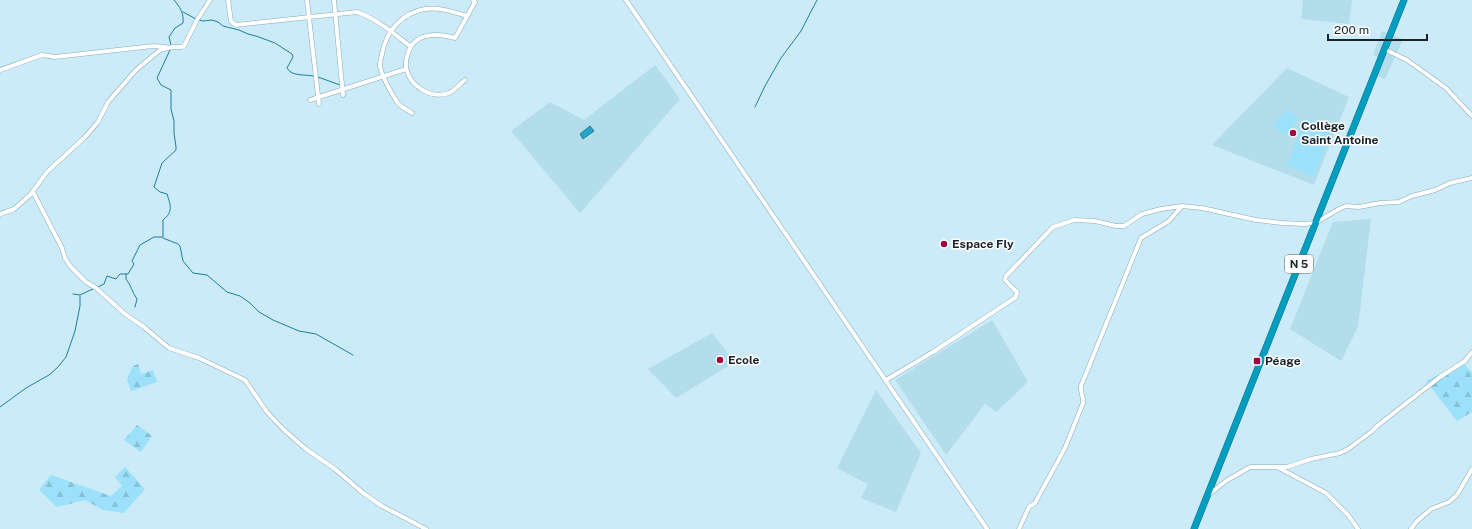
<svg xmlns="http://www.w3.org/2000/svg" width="1472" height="529" font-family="'Public Sans',sans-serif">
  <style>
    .built { fill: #b4ddec }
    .green { fill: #9ce1f9 }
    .forest { fill: url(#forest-firs) }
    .water { fill: url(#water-ripples); stroke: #207f99 }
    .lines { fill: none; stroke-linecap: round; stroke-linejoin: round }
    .stream { stroke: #207f99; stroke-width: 1 }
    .minor-casing { stroke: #8aaab5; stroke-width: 5 }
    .highway-casing { stroke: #0a738b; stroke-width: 7 }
    .minor { stroke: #fff; stroke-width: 4 }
    .highway { stroke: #039dc0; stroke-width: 6 }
    .poi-dot { fill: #a2043d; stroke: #fff; stroke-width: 1.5 }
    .labels { text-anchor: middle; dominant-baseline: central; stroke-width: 3; stroke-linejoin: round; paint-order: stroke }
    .shield { fill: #fff; stroke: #5d6669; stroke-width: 1 }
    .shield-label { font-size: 11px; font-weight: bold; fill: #182429 }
    .poi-label { font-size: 12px; font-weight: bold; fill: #182429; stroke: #fff; text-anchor: start }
  </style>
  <defs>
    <pattern id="forest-firs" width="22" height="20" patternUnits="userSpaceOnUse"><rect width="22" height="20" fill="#9ce1f9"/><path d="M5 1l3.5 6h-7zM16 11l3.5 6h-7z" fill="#86c1d5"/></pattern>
    <pattern id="water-ripples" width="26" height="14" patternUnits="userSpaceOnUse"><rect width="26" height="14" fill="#23a6c9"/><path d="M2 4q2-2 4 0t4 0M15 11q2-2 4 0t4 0" fill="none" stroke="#1d87a3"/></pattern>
  </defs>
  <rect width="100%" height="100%" fill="#caebf7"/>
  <!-- built -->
  <g class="built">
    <polygon points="1303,0 1352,0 1349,24 1301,19"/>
    <polygon points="1382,31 1403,39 1385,79 1374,75 1381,58 1373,55"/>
    <polygon points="655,65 680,99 580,213 511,131 550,102 584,120"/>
    <polygon points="1287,68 1349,97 1314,185 1212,145"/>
    <polygon points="1371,219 1358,327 1341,361 1290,329 1333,222"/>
    <polygon points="992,320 1028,382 996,412 985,404 946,455 895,380"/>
    <polygon points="712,333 735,362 676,398 648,369"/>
    <polygon points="876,390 921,453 896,512 861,498 868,484 837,468"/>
  </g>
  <!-- green -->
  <g class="green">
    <polygon points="1286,109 1298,118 1286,136 1273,126"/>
    <polygon points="1305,118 1333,129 1314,177 1287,165"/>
  </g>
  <!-- forest -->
  <g class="forest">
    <polygon points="1463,363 1472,372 1472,412 1457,421 1426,381"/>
    <polygon points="138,364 141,374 153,370 157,382 131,391 127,379 133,366"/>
    <polygon points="137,425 152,436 141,452 124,440"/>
    <polygon points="125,467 145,489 124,513 103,510 85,500 57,507 39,490 51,475 111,496 122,486 115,477"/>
  </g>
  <!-- water -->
  <polygon class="water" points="590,126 594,131 583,139 580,134"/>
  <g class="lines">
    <!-- stream -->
    <g class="stream">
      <polyline points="183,12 196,19"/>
      <path d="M199 20 203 21 212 20 218 22 223 26 239 30 248 34 256 36 275 43 292 54 293 57 287 68C292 77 305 74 313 76"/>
      <path d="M171 45 169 37 175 28 183 23C184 13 180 7 174 0"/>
      <polyline points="318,77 340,85"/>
      <polyline points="755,107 765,86 781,58 801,31 817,0"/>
      <polyline points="163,238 178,244 180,246 183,261 193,273 207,275 227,292 240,296 250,303 259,312 273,320 299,331 316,334 353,355"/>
      <path d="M126 274V279C131 285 132 292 137 299L135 307"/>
      <path d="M98 287 104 284 107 276 116 279 120 274H128L134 264 132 261 140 245 154 237H163V220C173 212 171 206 167 194L160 192 154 187 162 163 176 150V147L174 133V121L171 109V90L161 85 157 78 170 50"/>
      <polyline points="73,294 80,295 95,288"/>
      <polyline points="0,407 26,388 49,375 58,367 66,357 75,331 80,306 80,296"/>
    </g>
    <defs>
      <g id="minor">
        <path d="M228 0 231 21 233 23 236 25 357 12C377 19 395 34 411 47"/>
        <polyline points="307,0 319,104"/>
        <polyline points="334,0 343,95"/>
        <polyline points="626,0 987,529"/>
        <polyline points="1384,49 1407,60 1446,88 1472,116"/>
        <polyline points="0,70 42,55 55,57 153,46 166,47"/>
        <path d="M465 80C460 84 455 90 449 93 432 99 412 88 407 71 405 66 406 59 408 53 415 32 437 33 455 38L475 2 473 0"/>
        <polyline points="310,100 406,69"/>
        <path d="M412 113C407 110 401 107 397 102 391 92 382 78 380 66 380 63 381 58 382 54 386 31 402 13 425 9 440 7 453 12 467 16"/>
        <polyline points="33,192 62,248 65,258 70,266 86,282 96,288 125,314 144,327 169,348 199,358 245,380 267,412 283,429 306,449 335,469 363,493 382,506 426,529"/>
        <polyline points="0,214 14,209 30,195 47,172 85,137 98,122 108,102 136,70 160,50 172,47 181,47 184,46 197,20 210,0"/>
        <polyline points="886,380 933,352 1016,297 1017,292 1005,280 1006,276 1053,227 1074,220 1095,221 1116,226 1124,226 1142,214 1161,209 1182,206 1202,208 1256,220 1282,223 1304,224 1315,223 1339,209 1346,206 1359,207 1380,203 1399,202 1412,196 1435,190 1450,183 1472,178"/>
        <polyline points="1279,468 1326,493 1348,515 1358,529"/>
        <polyline points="1208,495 1226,481 1250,467 1287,467 1311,459 1340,453 1348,449 1371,432 1377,426 1440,377 1465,361 1472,352"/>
        <path d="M1019 529 1029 507 1035 503 1065 448 1083 403C1084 398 1080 392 1081 386L1141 238 1169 221 1181 207"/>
        <polyline points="1411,529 1417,521 1431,509 1449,502 1457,495 1472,469"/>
      </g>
      <polyline id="highway" points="1194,529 1404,0"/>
    </defs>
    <!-- minor casing -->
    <use href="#minor" class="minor-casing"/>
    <!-- highway casing -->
    <use href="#highway" class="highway-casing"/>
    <!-- minor -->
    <use href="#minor" class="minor"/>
    <!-- highway -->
    <use href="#highway" class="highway"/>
  </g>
  <!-- markers -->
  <g class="poi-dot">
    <circle cx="1293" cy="133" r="4"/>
    <circle cx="944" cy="244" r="4"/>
    <circle cx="720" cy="360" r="4"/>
    <rect x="1253" y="357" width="8" height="8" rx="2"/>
  </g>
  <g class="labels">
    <!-- shield labels -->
    <rect class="shield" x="1285" y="255" width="28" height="18" rx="3"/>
    <g class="shield-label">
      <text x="1299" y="264">N 5</text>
    </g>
    <!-- poi labels -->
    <g class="poi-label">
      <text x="1301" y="126">Collège<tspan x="1301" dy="14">Saint Antoine</tspan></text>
      <text x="952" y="244">Espace Fly</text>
      <text x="728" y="360">Ecole</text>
      <text x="1265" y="361">Péage</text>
    </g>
  </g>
  <!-- scale -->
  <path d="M1328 34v6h99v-6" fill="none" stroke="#182429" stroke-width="2"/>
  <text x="1334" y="34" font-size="12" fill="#182429" stroke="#ffffff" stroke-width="3" paint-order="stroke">200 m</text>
</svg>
